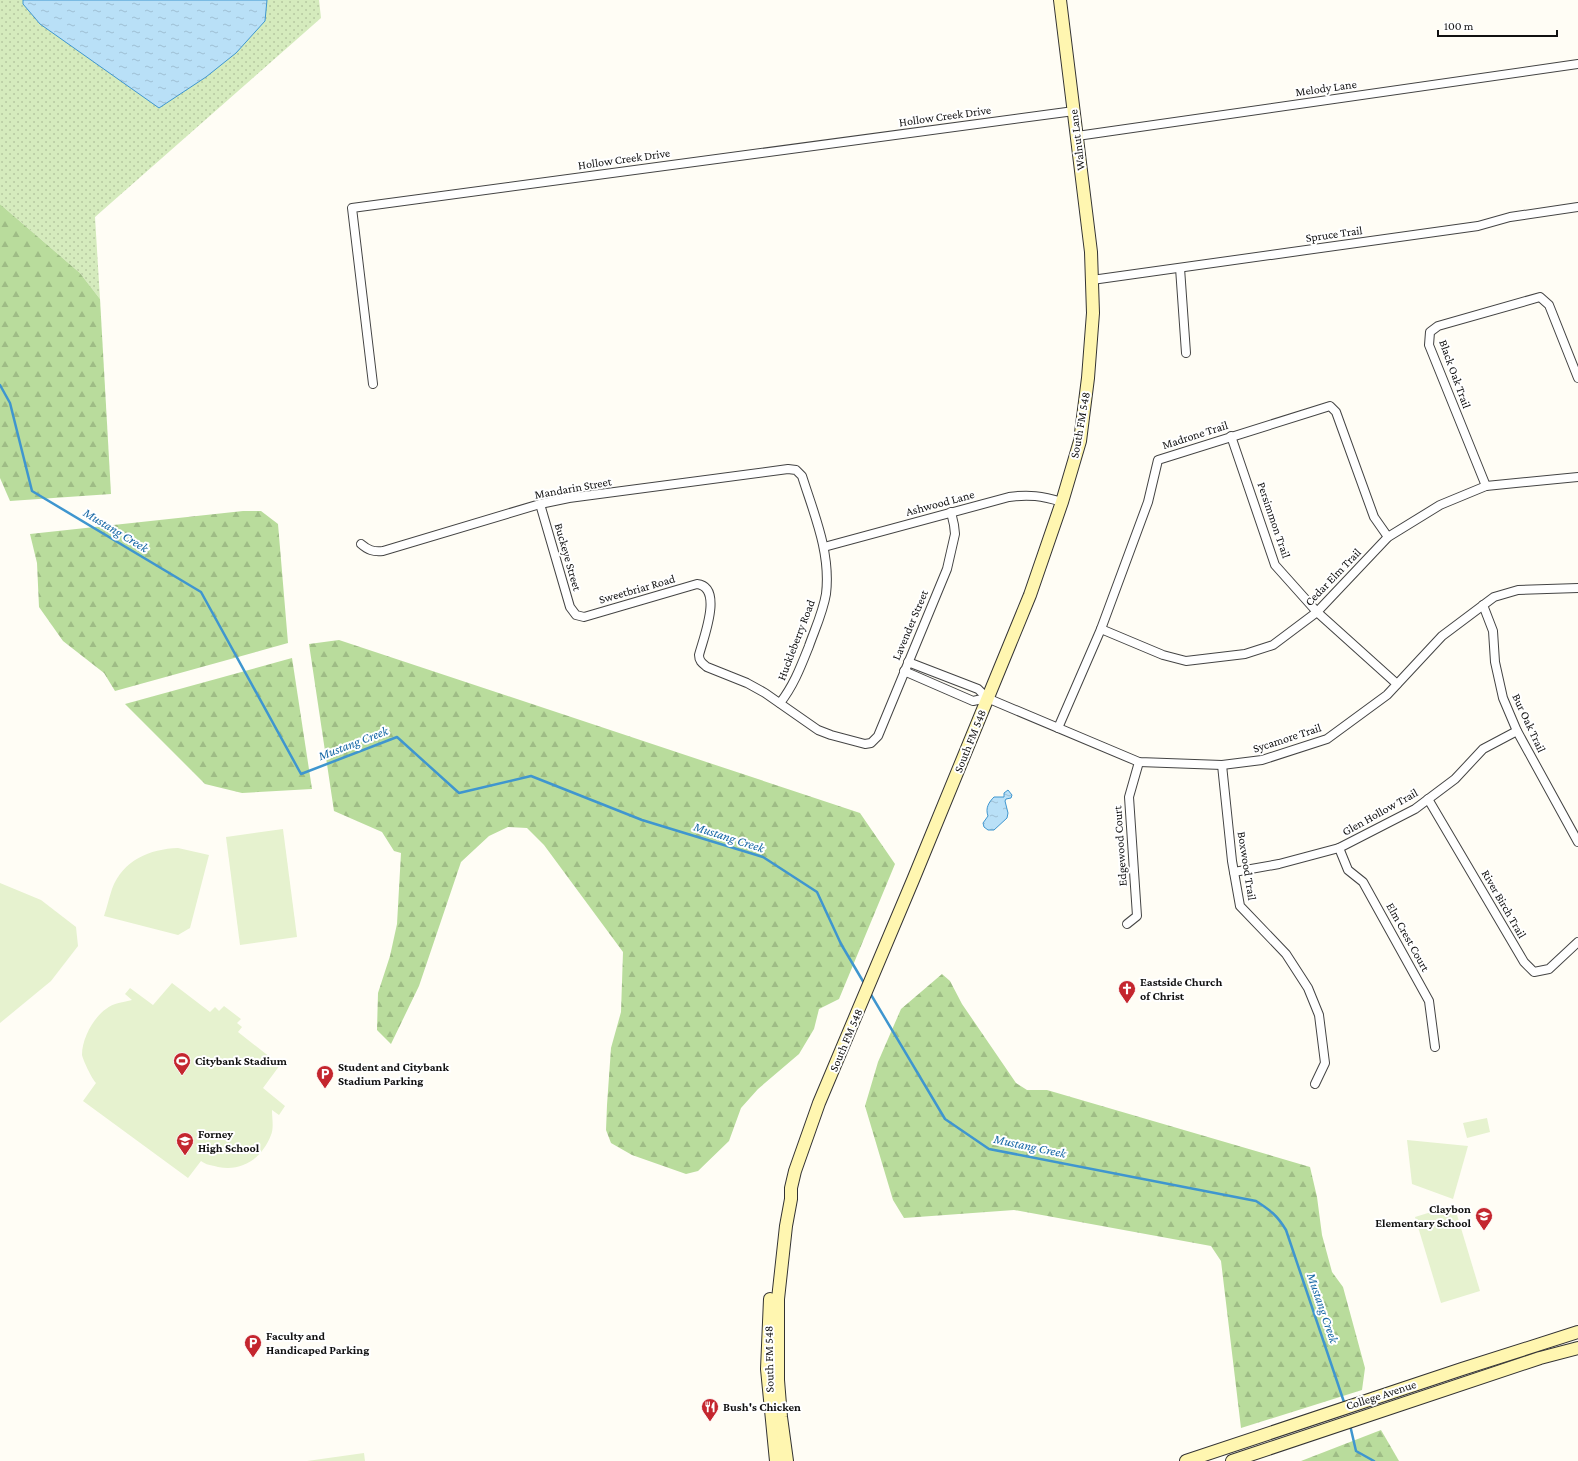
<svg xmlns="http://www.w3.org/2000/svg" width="1578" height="1461" font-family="'Crimson Pro',serif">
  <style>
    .grass { fill: url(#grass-dots) }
    .forest { fill: url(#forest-firs) }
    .pitch { fill: #e6f2cf }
    .water { fill: url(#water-ripples); stroke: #3f96cf }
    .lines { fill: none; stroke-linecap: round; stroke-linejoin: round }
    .stream { stroke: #3f96cf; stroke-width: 2.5 }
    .street-casing { stroke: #444; stroke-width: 10 }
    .secondary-casing { stroke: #333; stroke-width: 14 }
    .street { stroke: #fff; stroke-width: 8 }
    .secondary { stroke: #fff6b0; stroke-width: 12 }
    .labels { text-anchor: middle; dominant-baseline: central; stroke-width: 4; stroke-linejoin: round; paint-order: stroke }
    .street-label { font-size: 12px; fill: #111; stroke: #fff }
    .poi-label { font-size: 12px; font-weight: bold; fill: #111; stroke: #fff; text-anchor: start }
    .water-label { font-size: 13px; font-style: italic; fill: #1768a6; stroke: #fff }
  </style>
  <defs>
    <pattern id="grass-dots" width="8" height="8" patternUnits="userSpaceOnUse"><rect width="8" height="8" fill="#d5ebbd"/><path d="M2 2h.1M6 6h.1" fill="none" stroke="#b6c8a1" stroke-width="1.8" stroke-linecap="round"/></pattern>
    <pattern id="forest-firs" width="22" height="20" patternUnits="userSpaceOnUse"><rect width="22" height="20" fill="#b9dc9c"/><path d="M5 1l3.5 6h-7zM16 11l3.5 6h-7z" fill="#9ebc85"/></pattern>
    <pattern id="water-ripples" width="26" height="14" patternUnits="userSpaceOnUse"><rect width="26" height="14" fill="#b9e0f7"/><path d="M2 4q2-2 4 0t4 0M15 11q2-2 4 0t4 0" fill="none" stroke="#9ebfd3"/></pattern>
  </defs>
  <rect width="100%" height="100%" fill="#fffdf5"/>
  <!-- grass -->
  <polygon class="grass" points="0,0 319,0 321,18 95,217 100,299 80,273 0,204"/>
  <!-- forest -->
  <g class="forest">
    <polygon points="0,204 80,273 100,299 111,494 10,501 0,478"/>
    <polygon points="243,511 261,511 278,524 288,643 115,691 104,673 63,641 39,607 37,563 30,534"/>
    <polygon points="339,640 860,813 895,864 839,999 819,1009 814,1029 799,1054 758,1089 741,1108 729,1141 698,1171 686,1174 632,1155 611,1143 606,1130 607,1105 611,1048 621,1012 623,952 544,845 527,828 508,827 489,836 461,862 419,986 391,1044 377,1030 378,993 390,956 397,924 401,853 394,851 382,832 334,811 309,644"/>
    <polygon points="292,658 312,789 242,793 205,784 125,704"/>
    <polygon points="942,974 950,981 962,1004 1016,1083 1027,1090 1047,1090 1310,1167 1317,1197 1322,1235 1332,1272 1343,1287 1365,1368 1362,1390 1241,1428 1221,1261 1211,1246 1014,1210 904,1218 893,1200 865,1106 878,1062 901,1009"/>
    <polygon points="1381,1430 1399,1461 1301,1461"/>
  </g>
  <!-- pitch -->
  <g class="pitch">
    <polygon points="283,829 297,937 240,945 226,837"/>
    <path d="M178 848 209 855 190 928 178 935 104 916C107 907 109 898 112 889 123 860 150 849 178 848Z"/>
    <polygon points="0,883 41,900 76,927 78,946 51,981 0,1023"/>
    <path d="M172 983 210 1012 215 1007 219 1011 224 1006 241 1019 237 1023 242 1027 238 1032 280 1065 263 1088 285 1106 279 1115 272 1110C272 1118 274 1128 271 1135 262 1158 243 1172 218 1167 211 1165 206 1165 201 1161L188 1178 83 1101 96 1083C92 1079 83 1060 82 1055 82 1039 93 1018 106 1009 113 1003 124 1002 132 1000L125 994 130 988 153 1005Z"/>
    <polygon points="1487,1118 1490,1132 1467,1138 1463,1123"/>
    <polygon points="1407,1140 1468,1146 1453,1199 1412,1184"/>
    <polygon points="1454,1205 1480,1291 1441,1303 1415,1217"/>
    <polygon points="364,1453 365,1461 307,1461"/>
  </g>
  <!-- water -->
  <g class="water">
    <polygon points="23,0 267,0 265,21 236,53 206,77 159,108 40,24 23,4"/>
    <path d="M1008 790 1012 795 1011 798 1006 799 1005 801 1008 813 1007 818 994 830H988L984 827 983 823 988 816C985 808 989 802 994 797H1004V793Z"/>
  </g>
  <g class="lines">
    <!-- stream -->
    <g class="stream">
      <polyline points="0,385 10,403 32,491 201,592 301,774 397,737 459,793 531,776 642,820 763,857 817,892 841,944 864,983"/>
      <path d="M870 993 945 1119 989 1149 1256 1201C1270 1210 1277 1215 1286 1230L1345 1405"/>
      <polyline points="1350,1425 1356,1451 1374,1461"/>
    </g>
    <defs>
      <g id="street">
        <polyline points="1077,136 1578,64"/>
        <polyline points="1180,268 1186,353"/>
        <polyline points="1092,280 1478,226 1510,217 1578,207"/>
        <polyline points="373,384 352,208 1074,111"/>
        <polyline points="1231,436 1275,565 1317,612 1397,684"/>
        <polyline points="1486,486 1429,345 1430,332 1438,326 1540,297 1549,305 1578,378"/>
        <path d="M540 504 570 607 576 615 584 617 697 584C724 587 703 639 699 655 699 661 702 663 707 667L747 683 765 693 818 730 831 735 865 744 871 743 878 736 947 569 955 534 954 525 951 512"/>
        <path d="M361 544C368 550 373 552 383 551L540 504 569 498 788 469 796 470 802 476C814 514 831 553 826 594 823 612 815 629 809 646 801 666 794 685 780 703"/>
        <path d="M824 547 1009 497C1029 494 1042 496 1062 502"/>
        <polyline points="1483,605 1493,631 1495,662 1503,698 1517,731 1578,842"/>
        <polyline points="1101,629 1163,655 1186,661 1245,654 1273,645 1317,612 1388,537 1440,505 1486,486 1578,477"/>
        <polyline points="908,662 978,689 987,698 1139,762 1222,765 1262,760 1327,739 1387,695 1442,636 1494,597 1518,590 1578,588"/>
        <polyline points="904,671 973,701 987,698"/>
        <polyline points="1058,728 1101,629 1148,502 1158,460 1330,406 1336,412 1374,517 1388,537"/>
        <polyline points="1222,765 1232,861 1240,906 1286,954 1308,988 1319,1015 1325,1063 1315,1084"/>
        <polyline points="1428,799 1524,962 1534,972 1549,969 1578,942"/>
        <polyline points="1339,848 1348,870 1363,882 1429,1001 1435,1047"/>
        <polyline points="1234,872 1279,864 1339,848 1415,809 1455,779 1483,749 1517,731"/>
        <polyline points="1127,924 1137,916 1129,797 1139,762"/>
      </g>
      <g id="secondary">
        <polyline points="770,1299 767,1369 776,1461"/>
        <polyline points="787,1461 781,1417 778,1380 778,1299 786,1226 791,1199 791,1188 795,1171 819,1103 913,880 1030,595 1062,502 1080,441 1088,378 1093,313 1091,252 1060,0"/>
        <polyline points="1186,1461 1462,1369 1578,1332"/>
        <polyline points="1232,1461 1540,1358 1578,1348"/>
      </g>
    </defs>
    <!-- street casing -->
    <use href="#street" class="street-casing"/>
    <!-- secondary casing -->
    <use href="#secondary" class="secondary-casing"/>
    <!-- street -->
    <use href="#street" class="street"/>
    <!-- secondary -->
    <use href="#secondary" class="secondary"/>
  </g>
  <!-- icons -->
  <defs>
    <symbol id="church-pin" viewBox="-11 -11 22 30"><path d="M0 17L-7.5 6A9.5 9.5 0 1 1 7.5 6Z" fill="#c4262e" stroke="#fff"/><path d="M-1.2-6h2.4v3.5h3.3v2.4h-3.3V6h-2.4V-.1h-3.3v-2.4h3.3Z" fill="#fff"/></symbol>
    <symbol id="stadium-pin" viewBox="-11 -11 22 30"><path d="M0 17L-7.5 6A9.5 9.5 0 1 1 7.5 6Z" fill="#c4262e" stroke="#fff"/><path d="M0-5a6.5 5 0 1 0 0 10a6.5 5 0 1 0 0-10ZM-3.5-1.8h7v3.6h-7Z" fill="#fff"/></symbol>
    <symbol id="parking-pin" viewBox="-11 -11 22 30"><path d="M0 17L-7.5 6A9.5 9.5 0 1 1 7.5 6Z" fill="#c4262e" stroke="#fff"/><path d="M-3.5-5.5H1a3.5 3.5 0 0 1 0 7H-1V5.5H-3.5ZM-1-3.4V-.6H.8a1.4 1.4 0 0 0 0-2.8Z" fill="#fff"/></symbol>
    <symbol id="school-pin" viewBox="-11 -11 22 30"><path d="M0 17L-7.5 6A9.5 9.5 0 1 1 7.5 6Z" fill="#c4262e" stroke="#fff"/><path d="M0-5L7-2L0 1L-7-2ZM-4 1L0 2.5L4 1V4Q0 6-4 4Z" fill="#fff"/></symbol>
    <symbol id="restaurant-pin" viewBox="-11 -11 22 30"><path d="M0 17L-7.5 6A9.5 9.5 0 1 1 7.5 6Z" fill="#c4262e" stroke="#fff"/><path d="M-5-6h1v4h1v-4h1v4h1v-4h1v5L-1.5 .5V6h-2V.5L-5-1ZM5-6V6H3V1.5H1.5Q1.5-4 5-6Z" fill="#fff"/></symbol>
  </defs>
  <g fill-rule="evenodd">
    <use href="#church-pin" x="1117" y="979" width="20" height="27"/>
    <use href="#stadium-pin" x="172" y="1051" width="20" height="27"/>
    <use href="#parking-pin" x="315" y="1064" width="20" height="27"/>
    <use href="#school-pin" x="175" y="1131" width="20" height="27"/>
    <use href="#school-pin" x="1474" y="1206" width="20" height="27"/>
    <use href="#parking-pin" x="243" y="1333" width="20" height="27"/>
    <use href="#restaurant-pin" x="700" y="1397" width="20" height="27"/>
  </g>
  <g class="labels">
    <!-- street labels -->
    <g class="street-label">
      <text transform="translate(1326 88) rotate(-8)">Melody Lane</text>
      <text transform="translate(945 116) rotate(-8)">Hollow Creek Drive</text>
      <text transform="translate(1077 140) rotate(-97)">Walnut Lane</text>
      <text transform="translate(624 159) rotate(-8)">Hollow Creek Drive</text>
      <text transform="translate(1334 234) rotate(-8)">Spruce Trail</text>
      <text transform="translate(1455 374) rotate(70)">Black Oak Trail</text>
      <text transform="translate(1080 425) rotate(-80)">South FM 548</text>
      <text transform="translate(1195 435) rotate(-18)">Madrone Trail</text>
      <text transform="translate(573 488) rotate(-10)">Mandarin Street</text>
      <text transform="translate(940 503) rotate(-15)">Ashwood Lane</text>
      <text transform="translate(1274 520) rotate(71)">Persimmon Trail</text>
      <text transform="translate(568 557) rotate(74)">Buckeye Street</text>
      <text transform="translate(1333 577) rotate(-46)">Cedar Elm Trail</text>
      <text transform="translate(637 589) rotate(-16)">Sweetbriar Road</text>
      <text transform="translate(910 625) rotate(-67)">Lavender Street</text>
      <text transform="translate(796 640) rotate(-69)">Huckleberry Road</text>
      <text transform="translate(1529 723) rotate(65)">Bur Oak Trail</text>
      <text transform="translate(1287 738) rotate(-18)">Sycamore Trail</text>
      <text transform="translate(970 741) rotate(-68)">South FM 548</text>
      <text transform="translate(1380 812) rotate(-29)">Glen Hollow Trail</text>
      <text transform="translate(1120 846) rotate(-94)">Edgewood Court</text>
      <text transform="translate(1247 866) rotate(81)">Boxwood Trail</text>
      <text transform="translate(1504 904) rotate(60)">River Birch Trail</text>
      <text transform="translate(1408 937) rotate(61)">Elm Crest Court</text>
      <text transform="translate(846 1040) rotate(-67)">South FM 548</text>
      <text transform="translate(769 1359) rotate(-91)">South FM 548</text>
      <text transform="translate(1381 1395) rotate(-18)">College Avenue</text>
    </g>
    <!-- poi labels -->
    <g class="poi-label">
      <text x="1140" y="982">Eastside Church<tspan x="1140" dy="14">of Christ</tspan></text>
      <text x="195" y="1061">Citybank Stadium</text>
      <text x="338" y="1067">Student and Citybank<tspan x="338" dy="14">Stadium Parking</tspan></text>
      <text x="198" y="1134">Forney<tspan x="198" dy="14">High School</tspan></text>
      <text x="1471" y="1209" text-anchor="end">Claybon<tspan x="1471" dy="14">Elementary School</tspan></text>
      <text x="266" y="1336">Faculty and<tspan x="266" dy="14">Handicaped Parking</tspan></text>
      <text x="723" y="1407">Bush's Chicken</text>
    </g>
    <!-- water labels -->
    <g class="water-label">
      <text transform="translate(116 530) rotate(31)">Mustang Creek</text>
      <text transform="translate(353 743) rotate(-21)">Mustang Creek</text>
      <text transform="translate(729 837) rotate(18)">Mustang Creek</text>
      <text transform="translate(1030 1146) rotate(12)">Mustang Creek</text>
      <text transform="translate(1323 1308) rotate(71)">Mustang Creek</text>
    </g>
  </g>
  <!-- scale -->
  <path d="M1438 30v6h119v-6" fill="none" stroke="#111111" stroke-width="2"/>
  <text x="1444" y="30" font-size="12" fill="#111111" stroke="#ffffff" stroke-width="3" paint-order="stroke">100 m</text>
</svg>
